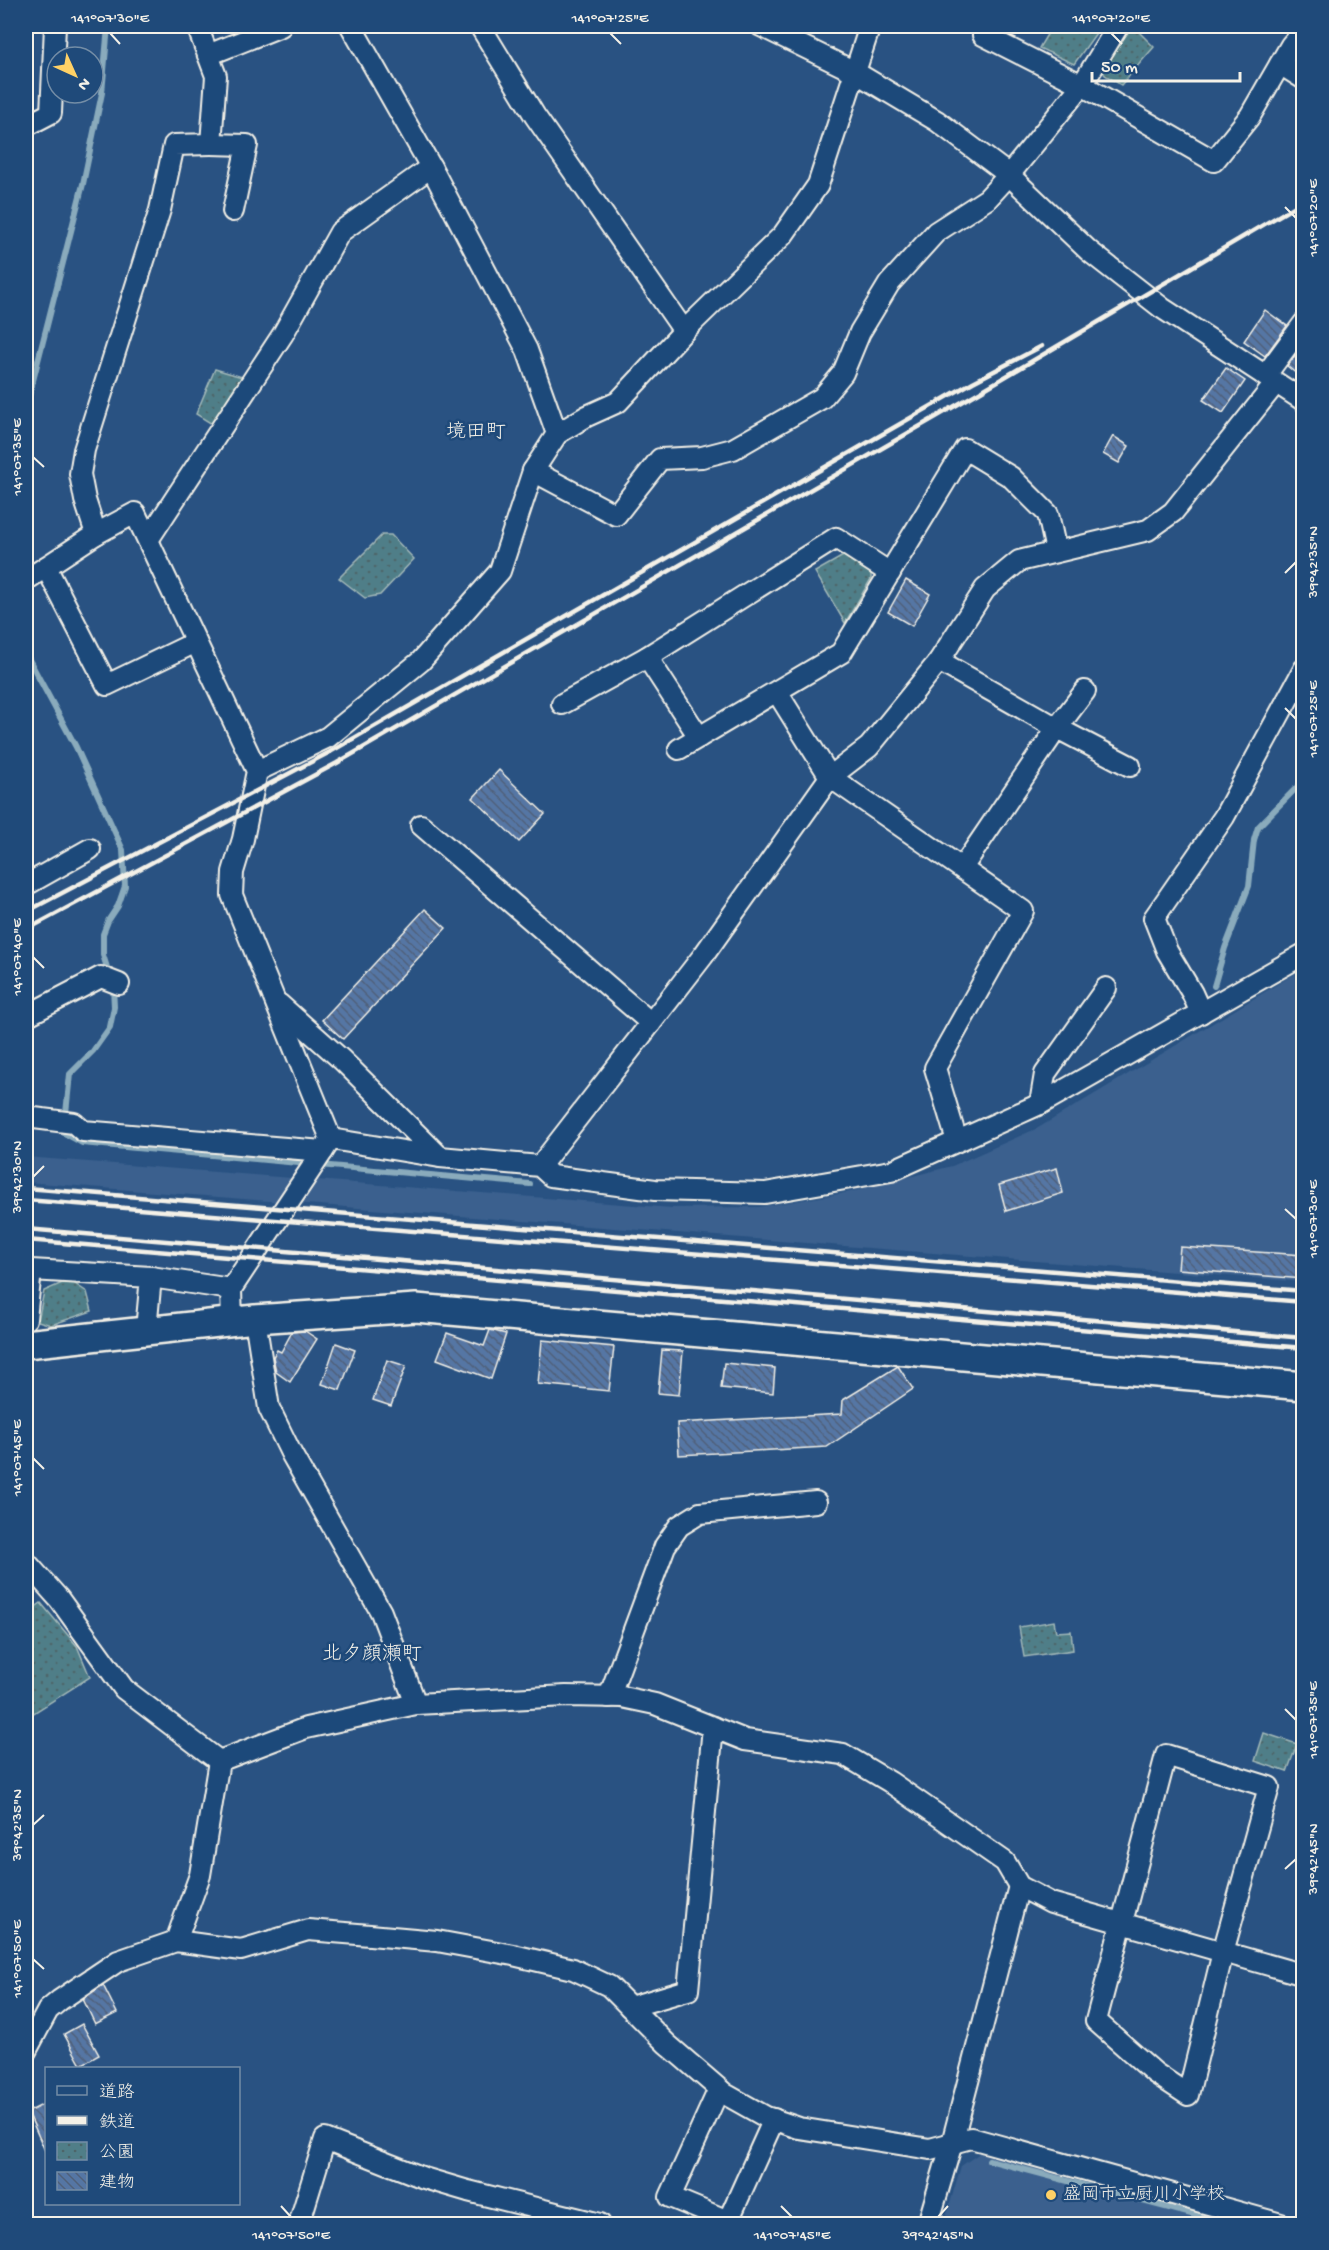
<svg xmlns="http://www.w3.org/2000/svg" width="1329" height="2250" font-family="'Gochi Hand','Klee One',sans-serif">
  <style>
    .built { fill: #3a608e }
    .park { fill: url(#park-dots); stroke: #a2b8b8; stroke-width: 1.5 }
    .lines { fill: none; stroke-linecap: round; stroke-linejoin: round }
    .stream { stroke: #8aabbc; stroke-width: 6 }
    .building { fill: url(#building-back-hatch); stroke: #f4f1e8; stroke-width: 1.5 }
    .street-casing { stroke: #f4f1e8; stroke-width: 24 }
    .secondary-casing { stroke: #f4f1e8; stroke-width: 32 }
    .street { stroke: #1f4a7a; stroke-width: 20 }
    .secondary { stroke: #1f4a7a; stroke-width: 27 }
    .rail { stroke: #f4f1e8; stroke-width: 4.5 }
    .ticks { fill: none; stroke: #f4f1e8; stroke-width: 2 }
    .poi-dot { fill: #ffd166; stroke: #1f4a7a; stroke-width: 2 }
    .labels { text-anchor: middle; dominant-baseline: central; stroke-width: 5; stroke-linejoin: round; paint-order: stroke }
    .poi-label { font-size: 18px; fill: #f4f1e8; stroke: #1f4a7a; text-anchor: start }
    .neighbourhood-label { font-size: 20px; fill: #f4f1e8; stroke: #1f4a7a }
    .neatline { fill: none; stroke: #f4f1e8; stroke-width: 2 }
    .ticks-label { font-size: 15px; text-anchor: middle; fill: #f4f1e8 }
  </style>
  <defs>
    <pattern id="park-dots" width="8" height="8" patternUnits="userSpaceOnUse" patternTransform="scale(1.5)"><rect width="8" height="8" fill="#507e88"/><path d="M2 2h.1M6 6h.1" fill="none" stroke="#4d666a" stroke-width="1.8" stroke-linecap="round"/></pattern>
    <pattern id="building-back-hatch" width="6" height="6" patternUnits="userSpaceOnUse" patternTransform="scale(1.5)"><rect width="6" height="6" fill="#5576a4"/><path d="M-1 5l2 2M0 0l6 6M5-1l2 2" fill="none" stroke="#50617a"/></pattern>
  </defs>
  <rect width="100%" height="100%" fill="#295282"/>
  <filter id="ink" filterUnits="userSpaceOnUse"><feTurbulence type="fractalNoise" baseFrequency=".0167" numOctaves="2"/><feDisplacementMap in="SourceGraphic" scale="12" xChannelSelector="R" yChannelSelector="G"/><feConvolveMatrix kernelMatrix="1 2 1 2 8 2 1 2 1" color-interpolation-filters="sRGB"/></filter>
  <g filter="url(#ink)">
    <!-- built -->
    <g class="built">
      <polygon points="1303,969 1303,1282 26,1182 26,1157 672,1208 759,1207 850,1192 952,1166 1038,1128"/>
      <polygon points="984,2150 1259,2224 944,2224 961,2166"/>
    </g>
    <!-- park -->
    <g class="park">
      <polygon points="1052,26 1101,26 1074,64 1039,48"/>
      <polygon points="1133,26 1154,47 1121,85 1105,75 1101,68"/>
      <polygon points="215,369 242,377 212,424 196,414"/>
      <polygon points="382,535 391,535 414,559 380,595 365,598 339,578"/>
      <polygon points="845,555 871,573 871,579 845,623 815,572"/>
      <polygon points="69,1280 87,1292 92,1311 51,1325 38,1321 44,1291"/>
      <polygon points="41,1603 77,1646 90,1677 26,1718 26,1614"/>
      <polygon points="1054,1621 1056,1632 1071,1631 1073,1650 1024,1657 1019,1627"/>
      <polygon points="1264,1733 1297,1744 1287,1772 1255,1761"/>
    </g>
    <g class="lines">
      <!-- stream -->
      <g class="stream">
        <polyline points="26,408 83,184 102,93 108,26"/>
        <polyline points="26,654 76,747 123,850 125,886 118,906 108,921 103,934 103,955 109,974"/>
        <polyline points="1214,986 1225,948 1249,886 1254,840 1258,827 1304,780"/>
        <polyline points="113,987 114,1007 110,1027 93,1051 70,1074 64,1133 82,1143 309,1164"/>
        <polyline points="319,1165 530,1184"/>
        <polyline points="989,2160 1229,2224"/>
      </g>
    </g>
    <!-- building -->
    <g class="building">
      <polygon points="1265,310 1287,326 1265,356 1244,341"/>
      <polygon points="1304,344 1304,380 1287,366"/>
      <polygon points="1226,368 1245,381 1223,413 1203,400"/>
      <polygon points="1113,436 1129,446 1119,463 1103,454"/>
      <polygon points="906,580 930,594 912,626 888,612"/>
      <polygon points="499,770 545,814 519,842 473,798"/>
      <polygon points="425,909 446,928 343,1039 322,1020"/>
      <polygon points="1057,1168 1063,1193 1006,1211 999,1185"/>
      <polygon points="1180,1247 1304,1255 1304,1279 1178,1269"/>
      <polygon points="490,1330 506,1334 491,1379 437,1359 447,1333 484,1346"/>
      <polygon points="305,1331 317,1339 290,1382 276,1372 273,1357 277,1350 281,1352 292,1332"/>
      <polygon points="542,1340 614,1347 609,1391 538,1384"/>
      <polygon points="336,1343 355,1350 340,1390 322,1384"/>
      <polygon points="662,1350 683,1351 679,1395 658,1393"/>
      <polygon points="387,1360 406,1366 391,1406 373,1400"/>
      <polygon points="724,1363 775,1368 773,1393 721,1388"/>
      <polygon points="898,1366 913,1389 827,1447 679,1455 677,1423 842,1414 843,1400"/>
      <polygon points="103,1985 117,2013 95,2024 83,1999"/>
      <polygon points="82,2024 99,2055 81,2065 64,2034"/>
      <polygon points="46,2103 46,2153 28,2112"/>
    </g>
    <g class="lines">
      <defs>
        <g id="street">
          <polyline points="351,26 431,167 527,350 557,434"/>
          <polyline points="480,26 535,116 684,331"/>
          <polyline points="761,26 855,72 937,121 1009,175 1089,251 1162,308 1304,401"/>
          <polyline points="987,26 983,35 1082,85 1214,161 1250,116 1291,45 1304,30"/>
          <polyline points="208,55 281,26"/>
          <polyline points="1280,64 1304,79"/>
          <polyline points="26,126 51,113 55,26"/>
          <polyline points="211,144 247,145 233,211"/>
          <polyline points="1265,376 1304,323"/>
          <polyline points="533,471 616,515 660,459 702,457 733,449 822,398 843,373 860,332 889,284 936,232 987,199 1009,175 1082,85 1118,26"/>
          <polyline points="96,534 85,500 80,474 84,450 160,210 174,145 211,144 216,76 197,26"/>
          <polyline points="148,540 283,334 340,232 431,167"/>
          <polyline points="46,567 107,685 196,642"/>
          <polyline points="26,580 96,534 135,513 257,771 243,839 233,872 232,895 331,1139"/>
          <polyline points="647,657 699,737"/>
          <polyline points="939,661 1057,728 1130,766"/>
          <polyline points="777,692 830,777 1023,911 935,1068 957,1141"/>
          <polyline points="562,704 647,657 836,538 890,573"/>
          <polyline points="679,749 841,653 965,449 1011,477 1048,514 1056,551"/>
          <polyline points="257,771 328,737 421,661 500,571 533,471 557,434 587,416 618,402 684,331 783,235 818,185 870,26"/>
          <polyline points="421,825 651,1023"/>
          <polyline points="962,868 1057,728 1085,691"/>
          <polyline points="26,885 90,849"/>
          <polyline points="279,1004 342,1060 440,1157"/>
          <polyline points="1201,1013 1192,993 1167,951 1154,918 1224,817 1304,669"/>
          <polyline points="26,1016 101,977 119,984"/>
          <polyline points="1040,1104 1045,1074 1106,988"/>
          <polyline points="26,1117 74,1123 83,1131 323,1151"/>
          <polyline points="331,1139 440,1157 540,1166 551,1176 655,1190 765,1193 891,1171 1040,1104 1304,954"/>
          <polyline points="540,1166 703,956 830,777 869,747 939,661 985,589 1019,561 1148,530 1173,512 1275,384"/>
          <polyline points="151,1277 231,1289"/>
          <polyline points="26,1319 31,1270 151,1277 146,1330"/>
          <polyline points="255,1319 269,1408 292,1455 381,1612 416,1704"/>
          <polyline points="232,1321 231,1289 329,1142"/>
          <polyline points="26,1562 59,1599 124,1689 219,1761"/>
          <polyline points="609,1697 665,1546 679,1526 700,1513 816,1502"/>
          <polygon points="1166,1755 1269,1787 1223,1952 1188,2095 1155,2073 1096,2021"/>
          <polyline points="219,1761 306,1728 416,1704 566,1696 622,1697 655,1704 745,1740 843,1754 890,1782 1005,1862 1019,1886 1051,1903 1304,1975"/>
          <polyline points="176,1941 200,1875 219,1761"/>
          <polyline points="630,2007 688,1990 713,1727"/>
          <polyline points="26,2051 48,2010 60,2000 118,1961 176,1941 241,1950 308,1930 370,1935 437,1941 513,1955 573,1969 609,1986 667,2044 725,2094 766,2117 799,2128 930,2149 971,2138 1281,2224"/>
          <polyline points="719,2089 670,2197 728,2221 774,2119"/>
          <polyline points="299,2224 325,2139 424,2178 468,2191 600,2224"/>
          <polyline points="928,2224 952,2143 1019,1886"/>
        </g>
        <polyline id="secondary" points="26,1344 255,1319 416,1308 1304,1386"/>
      </defs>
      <!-- street casing -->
      <use href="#street" class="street-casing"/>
      <!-- secondary casing -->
      <use href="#secondary" class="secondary-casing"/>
      <!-- street -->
      <use href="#street" class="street"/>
      <!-- secondary -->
      <use href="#secondary" class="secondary"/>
      <!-- rail -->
      <g class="rail">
        <polyline points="26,912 330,752 973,382 1042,346"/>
        <polyline points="26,930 337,763 981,391 1304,201"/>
        <polyline points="26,1188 1304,1291"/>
        <polyline points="26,1200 1304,1302"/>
        <polyline points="26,1229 1304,1338"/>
        <polyline points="26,1240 1304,1348"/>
      </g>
    </g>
  </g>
  <!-- ticks -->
  <path class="ticks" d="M110 33 120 44M610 33 621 44M1111 33 1122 44M1285 207 1296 218M33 457 44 467M1285 573 1296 562M1285 708 1296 719M33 957 44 968M33 1177 44 1166M1285 1209 1296 1219M33 1458 44 1469M1285 1709 1296 1720M33 1825 44 1815M1285 1869 1296 1859M33 1959 44 1969M281 2206 291 2217M781 2206 792 2217M938 2217 948 2206"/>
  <!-- markers -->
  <circle class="poi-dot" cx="1051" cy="2195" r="6"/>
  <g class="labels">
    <!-- poi labels -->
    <g class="poi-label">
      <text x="1063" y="2195">盛岡市立厨川小学校</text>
    </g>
    <!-- neighbourhood labels -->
    <g class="neighbourhood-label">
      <text x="476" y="433">境田町</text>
      <text x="372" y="1655">北夕顔瀬町</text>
    </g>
  </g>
  <!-- margin -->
  <rect width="1329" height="2250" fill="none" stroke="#1f4a7a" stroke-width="66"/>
  <!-- legend -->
  <rect x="45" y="2067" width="195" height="138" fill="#1f4a7a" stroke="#748da6" stroke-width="1.5"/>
  <rect x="57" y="2086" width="30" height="9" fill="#1f4a7a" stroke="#748da6" stroke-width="1.5"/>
  <text x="99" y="2097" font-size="18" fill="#f4f1e8">道路</text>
  <rect x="57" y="2116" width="30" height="9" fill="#f4f1e8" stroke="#748da6" stroke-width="1.5"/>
  <text x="99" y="2127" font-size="18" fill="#f4f1e8">鉄道</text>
  <rect x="57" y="2142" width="30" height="18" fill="url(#park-dots)" stroke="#748da6" stroke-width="1.5"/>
  <text x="99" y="2157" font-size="18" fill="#f4f1e8">公園</text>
  <rect x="57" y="2172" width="30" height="18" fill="url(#building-back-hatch)" stroke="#748da6" stroke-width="1.5"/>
  <text x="99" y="2187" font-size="18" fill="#f4f1e8">建物</text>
  <!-- north arrow -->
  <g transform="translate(75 75) rotate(135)"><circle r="28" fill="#1f4a7a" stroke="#748da6" stroke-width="1.5"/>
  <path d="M0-4.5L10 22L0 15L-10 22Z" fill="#ffd166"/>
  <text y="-9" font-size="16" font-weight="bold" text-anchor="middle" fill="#f4f1e8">N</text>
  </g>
  <!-- scale -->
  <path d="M1092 72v9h148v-9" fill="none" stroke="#f4f1e8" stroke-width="3"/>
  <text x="1101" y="72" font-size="18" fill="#f4f1e8" stroke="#1f4a7a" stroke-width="4.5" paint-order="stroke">50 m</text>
  <rect x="33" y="33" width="1263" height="2184" class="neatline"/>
  <g class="ticks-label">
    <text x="110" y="22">141°07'30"E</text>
    <text x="610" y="22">141°07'25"E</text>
    <text x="1111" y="22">141°07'20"E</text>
    <text transform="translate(1312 218) rotate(-90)" y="5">141°07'20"E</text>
    <text transform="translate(16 457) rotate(-90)" y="5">141°07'35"E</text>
    <text transform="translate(1312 562) rotate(-90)" y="5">39°42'35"N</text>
    <text transform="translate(1312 719) rotate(-90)" y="5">141°07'25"E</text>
    <text transform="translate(16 957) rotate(-90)" y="5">141°07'40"E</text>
    <text transform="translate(16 1177) rotate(-90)" y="5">39°42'30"N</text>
    <text transform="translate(1312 1219) rotate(-90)" y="5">141°07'30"E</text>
    <text transform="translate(16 1458) rotate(-90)" y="5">141°07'45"E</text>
    <text transform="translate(1312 1720) rotate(-90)" y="5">141°07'35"E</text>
    <text transform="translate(16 1825) rotate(-90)" y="5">39°42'35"N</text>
    <text transform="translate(1312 1859) rotate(-90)" y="5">39°42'45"N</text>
    <text transform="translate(16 1959) rotate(-90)" y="5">141°07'50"E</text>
    <text x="291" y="2239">141°07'50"E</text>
    <text x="792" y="2239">141°07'45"E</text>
    <text x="938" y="2239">39°42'45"N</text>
  </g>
</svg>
